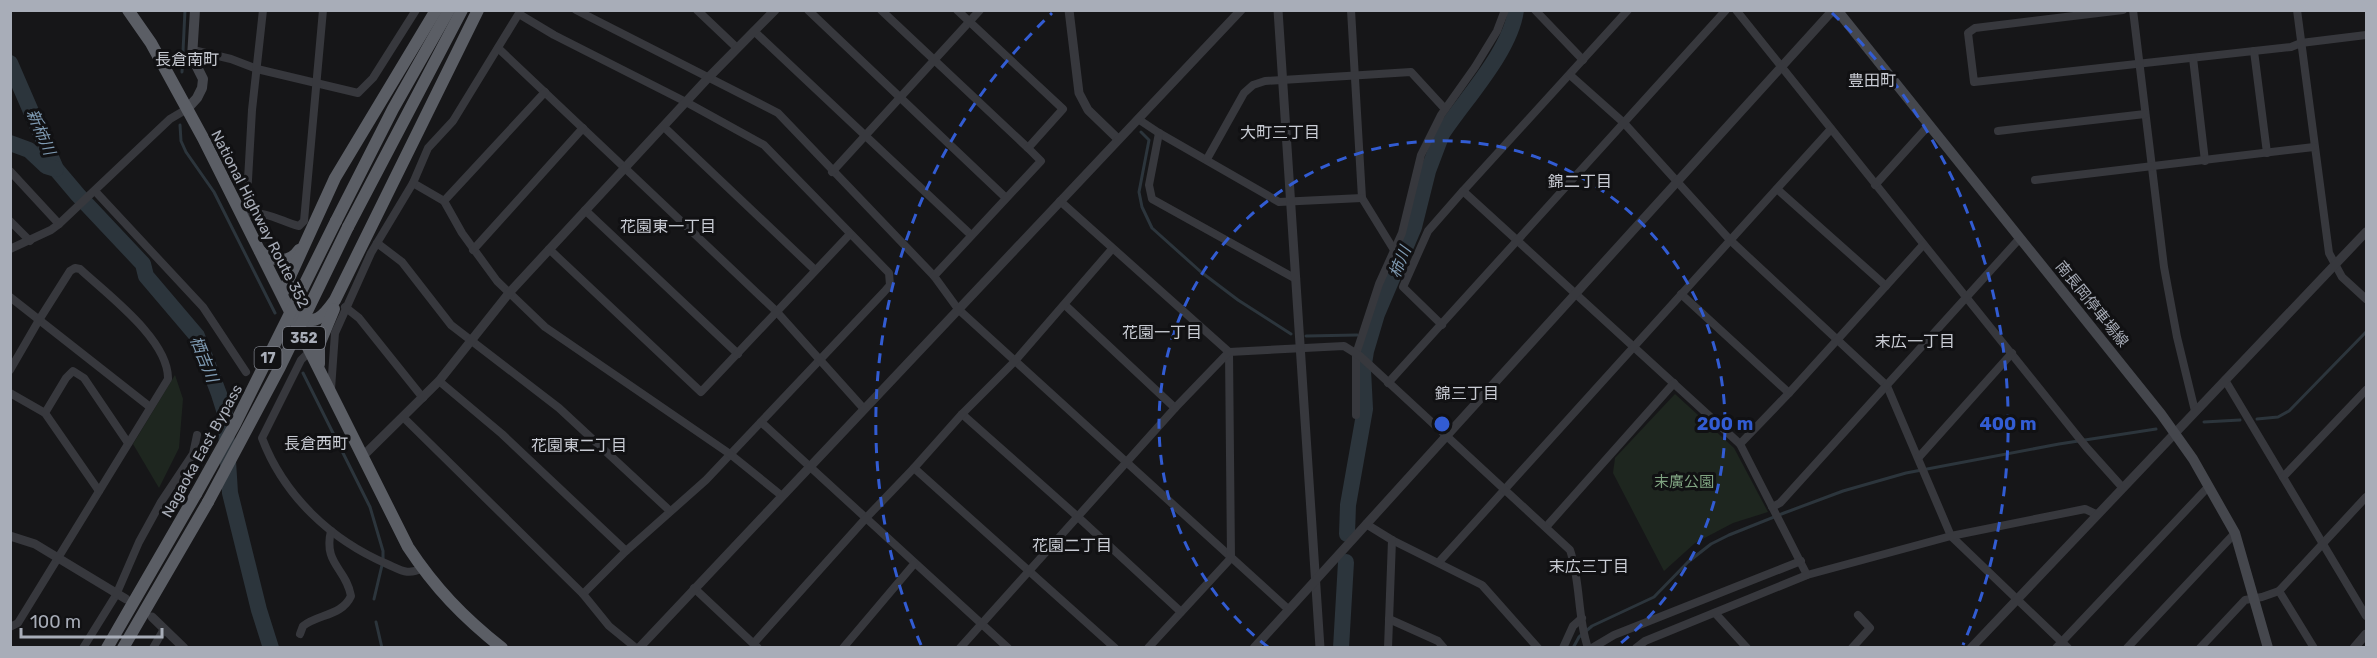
<svg xmlns="http://www.w3.org/2000/svg" width="2377" height="658" font-family="Rubik,'Noto Sans JP',sans-serif">
  <style>
    .green { fill: #1e261f }
    .lines { fill: none; stroke-linecap: round; stroke-linejoin: round }
    .stream { stroke: #2c353c; stroke-width: 3 }
    .river { stroke: #2c353c; stroke-width: 16 }
    .minor { stroke: #37383d; stroke-width: 8 }
    .tertiary { stroke: #37383d; stroke-width: 9 }
    .secondary { stroke: #45474d; stroke-width: 10 }
    .trunk { stroke: #5b5e65; stroke-width: 12 }
    .trunk-bridge { stroke: #5b5e65; stroke-width: 12 }
    .ring { fill: none; stroke: #325cd3; stroke-width: 3; stroke-dasharray: 10 8 }
    .labels { text-anchor: middle; dominant-baseline: central; stroke-width: 6; stroke-linejoin: round; paint-order: stroke }
    .shield { fill: #111113; stroke: #7b7e86; stroke-width: 1.5 }
    .shield-label { font-size: 14px; font-weight: bold; fill: #a8adb8 }
    .street-label { font-size: 15px; fill: #a8adb8; stroke: #111113 }
    .park-label { font-size: 15px; fill: #7fa381; stroke: #111113 }
    .neighbourhood-label { font-size: 16px; fill: #c9ccd4; stroke: #111113 }
    .water-label { font-size: 16px; font-style: italic; fill: #7f9bb3; stroke: #111113 }
    .centre { fill: #325cd3; stroke: #111113; stroke-width: 3 }
    .ring-label { font-size: 18px; text-anchor: middle; font-weight: bold; fill: #325cd3; stroke: #111113; stroke-width: 6; stroke-linejoin: round; paint-order: stroke }
  </style>
  <rect width="100%" height="100%" fill="#161618"/>
  <!-- green -->
  <g class="green">
    <polygon points="175,375 183,399 179,448 159,488 133,444"/>
    <polygon points="1675,394 1734,448 1768,512 1733,523 1695,543 1664,571 1613,473 1615,458"/>
  </g>
  <g class="lines">
    <!-- stream -->
    <g class="stream">
      <polyline points="182,72 185,10"/>
      <polyline points="180,125 181,141 186,152 214,192 275,313"/>
      <polyline points="1141,132 1149,140 1139,192 1142,207 1152,228 1201,272 1238,300 1291,334"/>
      <polyline points="1306,336 1357,335"/>
      <polyline points="1367,337 1370,338"/>
      <polyline points="303,373 370,507 383,551 383,561 374,599"/>
      <polyline points="2257,419 2278,417 2289,411 2366,332"/>
      <polyline points="2204,422 2240,420"/>
      <polyline points="376,622 382,648"/>
      <polyline points="1573,648 1579,637 1592,626 1654,597 1688,562 1711,544 1729,535 1784,513 1843,491 1906,473 2059,444 2156,429"/>
    </g>
    <!-- river -->
    <g class="river">
      <polyline points="10,63 56,169 78,195 143,264 146,276 197,336 219,394 225,413 230,493 259,610 271,648"/>
      <polyline points="10,143 29,150 46,166 56,169"/>
      <path d="M1347 534 1348 505 1365 409 1363 370 1366 351 1377 314 1414 227 1428 171 1442 134C1465 99 1510 52 1516 10"/>
      <polyline points="1341,648 1346,562"/>
    </g>
    <!-- minor -->
    <g class="minor">
      <polyline points="576,10 778,113 934,276 958,309 1288,609"/>
      <polyline points="697,10 737,48"/>
      <polyline points="808,10 1006,198"/>
      <polyline points="881,10 1028,148"/>
      <polyline points="1351,10 1362,198 1394,250"/>
      <polyline points="1535,10 1583,60"/>
      <polyline points="1628,10 1463,191 1740,444 1807,575"/>
      <polyline points="1736,10 2087,448 2122,487"/>
      <polyline points="2123,10 1975,28 1968,33 1974,82 2291,47 2301,43 2366,35"/>
      <polyline points="2133,10 2164,267 2177,337 2195,411"/>
      <polyline points="2297,10 2329,253 2342,277 2366,299"/>
      <polyline points="519,14 554,35 686,102 764,145 889,273 890,285 884,292 706,480 626,551 583,594"/>
      <polyline points="754,31 971,235"/>
      <polyline points="498,48 776,311 864,409"/>
      <polyline points="193,50 231,59 257,69 358,93 373,78 416,10"/>
      <polyline points="2254,51 2267,153"/>
      <polyline points="2193,58 2205,161"/>
      <polyline points="1570,75 1624,123 1730,240 1887,386 1951,536 2068,648"/>
      <polyline points="1138,119 1159,133 1279,202 1362,198"/>
      <polyline points="664,127 815,270"/>
      <polyline points="1998,131 2145,114"/>
      <polyline points="1159,133 1149,185 1152,199 1296,279"/>
      <polyline points="1207,159 1244,93 1253,85 1265,81 1411,72 1445,109"/>
      <polyline points="10,171 59,224"/>
      <polyline points="832,172 980,10"/>
      <polyline points="2035,180 2314,147"/>
      <polyline points="413,183 444,201 462,233 497,281 545,327 730,454 782,496"/>
      <polyline points="1875,185 1929,125"/>
      <polyline points="1777,189 1886,286"/>
      <polyline points="95,191 203,307 246,372"/>
      <polyline points="444,201 545,92"/>
      <polyline points="1060,201 1229,352 1231,558 1148,648"/>
      <polyline points="585,210 738,354"/>
      <path d="M248 215C264 209 284 223 299 226L304 221 323 10"/>
      <polyline points="246,217 248,215 247,197 252,110 263,10"/>
      <polyline points="10,221 30,241"/>
      <polyline points="377,243 402,262 451,325 559,408 670,511"/>
      <polyline points="10,249 51,230 59,224 170,119 187,109"/>
      <polyline points="549,249 701,392 850,234"/>
      <polyline points="473,250 583,128"/>
      <polyline points="934,276 1041,161 1028,148 1063,109 957,10"/>
      <polyline points="1681,294 1789,393"/>
      <polyline points="10,297 150,407"/>
      <polyline points="1065,305 1175,408"/>
      <polyline points="345,307 359,318 423,398"/>
      <polyline points="1442,325 1403,287 1428,231 1463,191"/>
      <path d="M310 351 301 360 262 438C284 496 331 540 387 564 401 570 408 576 422 568"/>
      <path d="M10 370 39 320 70 271 75 268 80 269C108 295 169 340 168 379L18 623 10 627"/>
      <polyline points="2225,380 2366,616"/>
      <polyline points="439,381 502,434 626,551"/>
      <polyline points="1388,383 1726,10"/>
      <polyline points="331,389 335,333 371,253 413,183 428,148 453,121 521,10"/>
      <polyline points="10,393 45,413 99,491"/>
      <polyline points="45,413 66,378 73,371 84,378 128,443"/>
      <polyline points="962,414 1078,517 1181,612"/>
      <polyline points="1356,415 1356,354 1379,284 1402,233 1421,155 1441,115 1475,67 1497,31 1505,10"/>
      <polyline points="404,418 583,594 609,626 636,648"/>
      <polyline points="761,422 1008,648"/>
      <polyline points="1740,444 1789,393 1923,245"/>
      <polyline points="1919,457 2012,353"/>
      <polyline points="914,468 1115,648"/>
      <polyline points="2283,477 2366,390"/>
      <polyline points="1772,507 1780,503 2020,238"/>
      <polyline points="1366,524 1392,540 1482,585 1538,648"/>
      <polyline points="1546,527 1674,383"/>
      <polyline points="1439,562 1831,129"/>
      <polyline points="694,588 758,648"/>
      <polyline points="2279,591 2314,648"/>
      <polyline points="1715,613 1747,648"/>
      <polyline points="1389,619 1438,641 1444,648"/>
      <path d="M300 634 303 626C318 614 342 616 351 596 346 568 323 564 331 531"/>
      <polyline points="754,643 866,518 914,468 962,414 1015,361 1112,249"/>
      <polyline points="83,648 116,595 139,542 161,502 193,454 197,435"/>
      <polyline points="153,648 164,629"/>
      <polyline points="843,648 914,564"/>
      <path d="M960 648 1175 408 1229 352 1344 346 1360 356 1570 550C1581 582 1577 617 1588 648"/>
      <polyline points="1388,648 1392,540"/>
      <polyline points="1563,648 1573,626 1582,618"/>
      <polyline points="1592,648 1614,635 1801,561"/>
      <polyline points="1636,648 1645,641 1807,575 1951,536 2085,509 2096,514"/>
      <polyline points="1852,648 1870,628 1858,615"/>
      <polyline points="2056,648 2209,486"/>
      <polyline points="2127,648 2235,533"/>
      <polyline points="2200,648 2245,600 2262,597 2279,591 2366,497"/>
    </g>
    <!-- tertiary -->
    <g class="tertiary">
      <polyline points="1069,10 1079,93 1088,110 1118,139"/>
      <polyline points="1278,10 1320,648"/>
      <polyline points="362,457 439,381 509,293 708,78 775,10"/>
      <polyline points="10,536 35,544 126,599"/>
      <polyline points="152,617 184,648"/>
      <polyline points="639,648 1241,10"/>
      <polyline points="1254,648 1833,10"/>
      <polyline points="1971,648 2366,232"/>
      <polyline points="2354,648 2366,634"/>
    </g>
    <!-- secondary -->
    <g class="secondary">
      <polyline points="1837,10 2161,414 2193,459 2235,533 2268,648"/>
      <polyline points="187,109 197,98 202,88 203,79 192,57 195,10"/>
    </g>
    <!-- trunk -->
    <g class="trunk">
      <path d="M128 10 151 43 203 138 408 547C435 588 463 617 502 648"/>
      <polyline points="336,221 393,109 449,10"/>
      <polyline points="348,227 462,10"/>
      <path d="M260 251C272 261 289 265 299 250"/>
      <polyline points="282,294 335,178 436,10"/>
      <path d="M295 315C315 327 323 317 335 300L478 10"/>
      <polyline points="319,364 319,345 334,309"/>
      <polyline points="107,648 196,494"/>
      <polyline points="123,648 208,502"/>
    </g>
    <!-- trunk-bridge -->
    <g class="trunk-bridge">
      <polyline points="196,494 235,424 336,221"/>
      <polyline points="208,502 280,367 348,227"/>
    </g>
  </g>
  <!-- distance rings -->
  <g class="ring">
    <path d="M1268 647A283 283 0 1 1 1616 647"/>
    <path d="M921 645A566 566 0 0 1 1052 13M1832 13A566 566 0 0 1 1963 645"/>
  </g>
  <g class="labels">
    <!-- shield labels -->
    <g class="shield">
      <rect x="283" y="327" width="42" height="22" rx="4.5"/>
      <rect x="254.5" y="347" width="27" height="22" rx="4.5"/>
    </g>
    <g class="shield-label">
      <text x="304" y="338">352</text>
      <text x="268" y="358">17</text>
    </g>
    <!-- street labels -->
    <g class="street-label">
      <text transform="translate(260 219) rotate(63)">National Highway Route 352</text>
      <text transform="translate(2092 304) rotate(51)">南長岡停車場線</text>
      <text transform="translate(202 451) rotate(-61)">Nagaoka East Bypass</text>
    </g>
    <!-- park labels -->
    <g class="park-label">
      <text x="1684" y="482">末廣公園</text>
    </g>
    <!-- neighbourhood labels -->
    <g class="neighbourhood-label">
      <text x="187" y="59">長倉南町</text>
      <text x="1872" y="80">豊田町</text>
      <text x="1280" y="132">大町三丁目</text>
      <text x="1580" y="181">錦二丁目</text>
      <text x="668" y="226">花園東一丁目</text>
      <text x="1162" y="332">花園一丁目</text>
      <text x="1915" y="341">末広一丁目</text>
      <text x="1467" y="393">錦三丁目</text>
      <text x="316" y="443">長倉西町</text>
      <text x="579" y="445">花園東二丁目</text>
      <text x="1072" y="545">花園二丁目</text>
      <text x="1589" y="566">末広三丁目</text>
    </g>
    <!-- water labels -->
    <g class="water-label">
      <text transform="translate(41 132) rotate(67)">新柿川</text>
      <text transform="translate(1400 262) rotate(-68)">柿川</text>
      <text transform="translate(204 359) rotate(68)">栖吉川</text>
    </g>
  </g>
  <circle cx="1442" cy="424" r="9" class="centre"/>
  <g class="ring-label">
    <text x="1725" y="430">200 m</text>
    <text x="2008" y="430">400 m</text>
  </g>
  <!-- border -->
  <rect width="2377" height="658" fill="none" stroke="#a8adb8" stroke-width="24"/>
  <!-- scale -->
  <path d="M21 628v9h141v-9" fill="none" stroke="#a8adb8" stroke-width="3"/>
  <text x="30" y="628" font-size="18" fill="#a8adb8" stroke="#111113" stroke-width="4.5" paint-order="stroke">100 m</text>
</svg>
